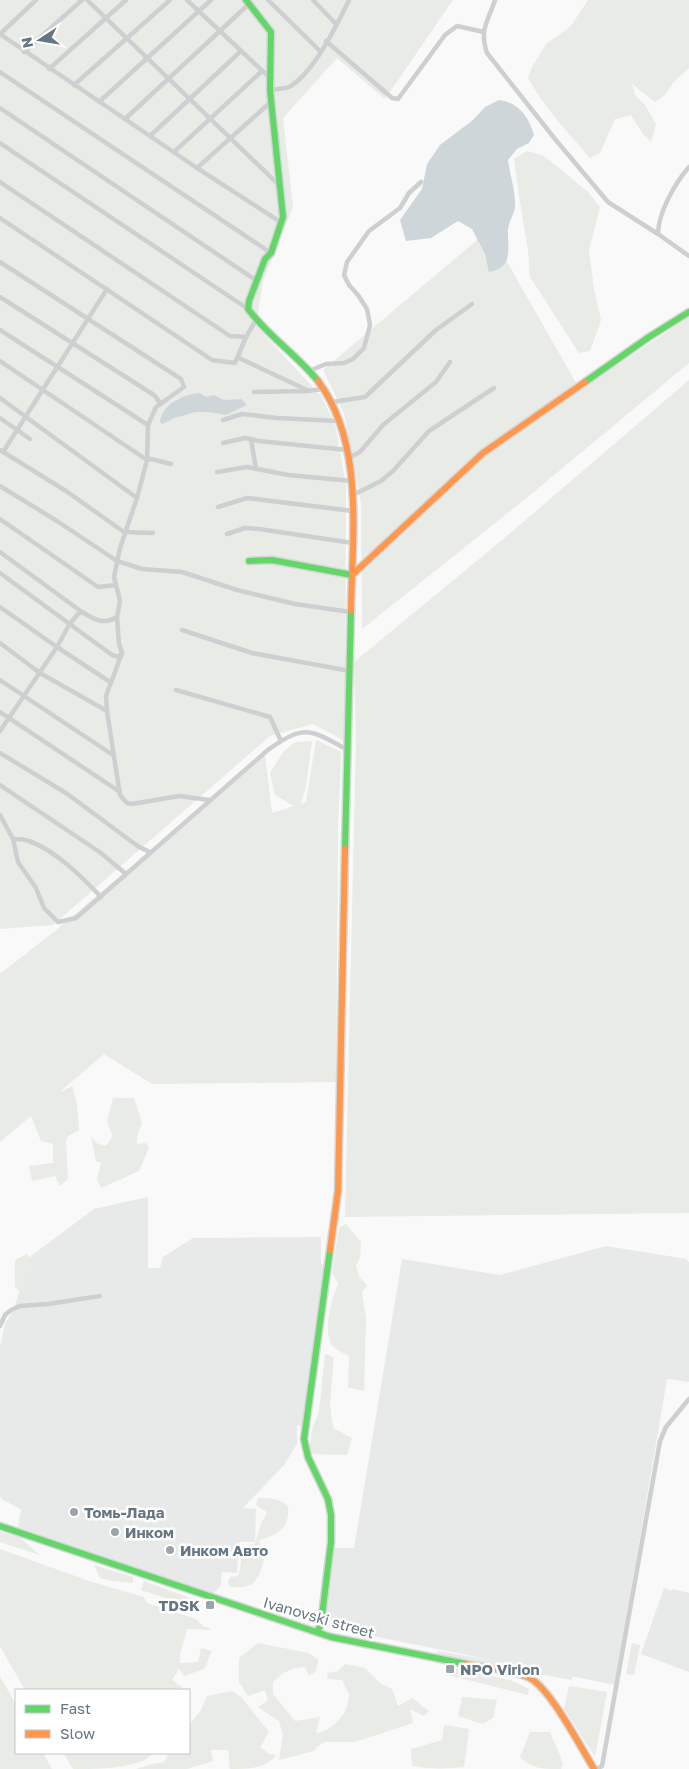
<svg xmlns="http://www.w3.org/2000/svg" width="689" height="1769" font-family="'Golos Text',sans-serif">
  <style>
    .built { fill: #e8e9e9 }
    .green { fill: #e8ebe6 }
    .water { fill: #ced6d9 }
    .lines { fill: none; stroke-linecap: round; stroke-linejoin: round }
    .fast-casing { stroke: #d5d6d7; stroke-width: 9 }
    .slow-casing { stroke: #d5d6d7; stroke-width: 9 }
    .street { stroke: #cecfd0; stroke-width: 4.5 }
    .fast { stroke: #63d668; stroke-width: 6 }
    .slow { stroke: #ff974d; stroke-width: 6 }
    .poi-dot { fill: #99a4ac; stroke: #fff; stroke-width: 2 }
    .labels { text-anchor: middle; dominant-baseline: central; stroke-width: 5; stroke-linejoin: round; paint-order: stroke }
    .poi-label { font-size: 15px; font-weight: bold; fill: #657683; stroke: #fff; text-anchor: start }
    .street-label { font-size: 15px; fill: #657683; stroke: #fff }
  </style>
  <rect width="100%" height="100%" fill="#f9f9f9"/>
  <!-- built -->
  <g class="built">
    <polygon points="148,1197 148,1268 160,1268 163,1257 193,1238 321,1237 321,1264 325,1265 310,1376 308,1376 303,1426 297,1425 297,1444 284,1465 243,1508 256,1509 255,1542 239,1542 237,1573 222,1572 221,1585 214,1593 18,1527 21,1509 3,1500 0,1496 0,1347 5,1323 13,1311 31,1256 94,1209"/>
    <polygon points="606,1246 687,1259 687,1261 689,1262 689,1382 667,1379 615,1685 324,1626 334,1548 354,1548 402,1259 500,1275"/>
    <polygon points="664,1588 672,1591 673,1589 689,1593 689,1672 641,1654"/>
  </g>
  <!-- green -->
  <g class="green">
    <polygon points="0,0 453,0 385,99 337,58 283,118 293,207 263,281 256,326 322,397 336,428 346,486 345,741 313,724 270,736 53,925 0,929"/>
    <path d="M588 0H689V68L673 83 664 96 655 102 632 84 635 95 645 105 656 124 651 142 643 134 631 115 615 119 600 153 590 158C568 132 545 109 528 78L532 67 546 44 571 26Z"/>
    <polygon points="527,151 544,156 588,192 600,207 589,250 594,289 601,320 590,351 579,353 530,277 528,250 519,196 514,159"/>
    <polygon points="489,230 580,390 689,317 689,363 529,496 362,629 361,503 344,413 323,370"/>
    <polygon points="689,380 689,1213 345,1217 356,741 354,662 501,541"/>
    <polygon points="316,740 341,752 338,827 336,1082 152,1084 104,1054 61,1091 63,1091 72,1086 77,1104 79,1130 68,1136 66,1140 68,1179 60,1186 55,1176 32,1181 29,1166 53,1163 53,1144 41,1141 31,1116 0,1142 0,974 56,930 265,755 272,813 294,806 275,795 270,773 283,752 295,742 312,741 306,786 301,804 306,802"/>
    <polygon points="113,1098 134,1098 142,1123 137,1136 137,1144 146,1143 149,1148 139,1171 101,1188 97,1179 101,1163 96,1161 91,1136 96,1143 106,1146 113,1136 107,1122"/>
    <path d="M346 1224 361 1242 360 1258 356 1266 360 1278 367 1285 362 1293 366 1318 364 1391 348 1387 349 1356C345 1354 339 1351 335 1348 320 1337 332 1299 338 1284L332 1272 339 1228Z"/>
    <polygon points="27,1254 33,1261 30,1279 22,1293 15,1287 15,1260"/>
    <polygon points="325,1354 334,1357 330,1404 333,1428 352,1438 347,1455 309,1454 312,1429 319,1412"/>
    <path d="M258 1498C271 1498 278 1498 288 1506 290 1528 278 1535 259 1540L265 1556 260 1573 253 1584 244 1587H229L228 1582 230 1577 238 1576C244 1561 236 1549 255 1543L262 1521 265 1517 267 1512 256 1505Z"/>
    <polygon points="0,1532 19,1537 40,1555 0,1542"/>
    <polygon points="0,1549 89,1581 144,1597 147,1603 196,1619 203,1626 210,1628 210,1630 187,1629 180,1655 180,1663 198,1662 201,1648 212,1651 204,1669 184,1676 179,1669 172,1680 182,1687 176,1690 25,1690 0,1646"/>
    <polygon points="94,1565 133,1577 133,1583 112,1581 100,1578"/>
    <polygon points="144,1581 198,1601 196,1608 141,1590"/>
    <path d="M258 1643 309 1653 319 1660 315 1672 309 1676 305 1667C291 1668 283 1672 273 1682V1694L295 1721 320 1717 316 1733C333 1731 349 1713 349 1695 348 1691 344 1684 342 1680L327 1679 328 1673 338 1671 345 1664 365 1668 381 1684 392 1689 398 1706 412 1698 429 1711 424 1716 410 1709 413 1723 355 1742H325L319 1745 314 1751 279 1760 283 1735 279 1721 258 1707 268 1700 265 1690 248 1696 239 1682V1658Z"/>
    <polygon points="632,1643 640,1645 634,1675 626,1674"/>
    <polygon points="438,1651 573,1674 572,1680 437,1655"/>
    <polygon points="445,1665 513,1681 529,1689 528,1695 448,1675"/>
    <polygon points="0,1676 16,1705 16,1753 43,1753 52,1769 0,1769"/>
    <polygon points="569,1686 607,1692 595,1757 564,1709"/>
    <path d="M232 1691 241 1697 269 1732 260 1747 269 1754 276 1755C266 1769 247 1769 230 1769L228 1750H211L213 1761 187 1769H136L156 1763H163L169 1753H189V1724L200 1712 207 1696Z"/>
    <polygon points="462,1697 497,1700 493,1718 483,1724 458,1716"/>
    <path d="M444 1725 469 1729 464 1767C446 1769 430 1769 412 1766L411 1749 442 1740Z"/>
    <path d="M530 1732H550L563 1763 561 1769C542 1769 532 1769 520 1757Z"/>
    <path d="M63 1753H153C142 1769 94 1769 73 1769Z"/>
  </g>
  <!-- water -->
  <g class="water">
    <path d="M499 100C518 102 529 117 534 135L529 143 517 149 508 160C510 174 516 193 515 207 514 214 509 221 508 229 507 248 515 267 489 272L485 254 472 229 458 221 431 238 406 241 400 220 422 189 427 164 440 145 473 120 485 107Z"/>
    <path d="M200 393 206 397 214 395 224 400 241 399 247 405 226 415 209 412H196L174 418 163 424 160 422C162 404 184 394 200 393Z"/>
  </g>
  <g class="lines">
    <defs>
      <g id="fast">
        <path d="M246 0 271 32 270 90 283 217 271 253 265 259 249 301 248 309C268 336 297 355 318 381"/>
        <polyline points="585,382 649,337 689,312"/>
        <polyline points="249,561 272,560 352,575"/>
        <polyline points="345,849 351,610"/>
        <polyline points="0,1526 331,1637 466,1664"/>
        <polyline points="317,1632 321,1624 331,1542 331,1515 328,1499 308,1457 304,1439 330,1250"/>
      </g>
      <g id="slow">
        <path d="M318 381C365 444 352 536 351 610"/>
        <polyline points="352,575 483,453 585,382"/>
        <polyline points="330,1250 338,1191 345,849"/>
        <path d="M466 1664C484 1668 513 1669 530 1678 551 1690 580 1746 594 1769"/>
      </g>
    </defs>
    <!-- fast casing -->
    <use href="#fast" class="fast-casing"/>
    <!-- slow casing -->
    <use href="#slow" class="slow-casing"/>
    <!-- street -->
    <g class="street">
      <polyline points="87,0 279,185"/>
      <polyline points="187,0 270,78"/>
      <polyline points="268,0 320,51"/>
      <polyline points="313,0 336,24"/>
      <path d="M495 0C488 22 479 29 487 53L555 139 608 202 658 234"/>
      <polyline points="0,34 197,168 282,223"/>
      <polyline points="0,34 36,0"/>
      <polyline points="326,41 392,98 398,99 445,35 457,26 484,32"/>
      <polyline points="24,52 82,0"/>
      <polyline points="49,69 126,0"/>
      <polyline points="0,72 271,253"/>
      <polyline points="74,85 170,0"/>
      <path d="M270 90C276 89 284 89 289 87 313 74 337 25 349 0"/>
      <polyline points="99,102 211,0"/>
      <polyline points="0,108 257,281"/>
      <polyline points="125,119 249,4"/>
      <polyline points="150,136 241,51"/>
      <polyline points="0,143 248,309"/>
      <polyline points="174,152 262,71"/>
      <path d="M689 167C675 183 658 213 658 234L689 256"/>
      <polyline points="197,168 272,101"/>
      <polyline points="0,182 230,336 246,337 256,320"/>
      <polyline points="0,218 212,360 235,363 246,337"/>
      <path d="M0 262 181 379 184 387 156 407 148 425 147 460 137 498 120 548 114 577 120 601 117 617C104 625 95 620 82 612L78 614 69 625 57 647 0 731"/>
      <polyline points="0,297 154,395 161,404"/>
      <polyline points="0,330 148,425"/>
      <polyline points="239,358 309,391"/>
      <polyline points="0,361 147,460 151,459 171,464"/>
      <polyline points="309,371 326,364 344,363 353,359 364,348 370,325 367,309 358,295 349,285 344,275 347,262 369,231 400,208 409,193 421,182"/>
      <polyline points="254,392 307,391 323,389"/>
      <polyline points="0,398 137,498"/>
      <polyline points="332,402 365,397 436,330 472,304"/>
      <polyline points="0,418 30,439"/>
      <polyline points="223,420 242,414 277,418 338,421"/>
      <polyline points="251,439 256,469"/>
      <polyline points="223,443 245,438 259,441 347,450"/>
      <polyline points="0,450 66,491 124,532 153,533"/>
      <polyline points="3,452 107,289"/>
      <polyline points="349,458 360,452 383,425 436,382 450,362"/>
      <polyline points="217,472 247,467 288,475 352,481"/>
      <polyline points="0,486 57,521 117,561 142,569 182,572 237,590 295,604 351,612"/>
      <polyline points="353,495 381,481 393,471 429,431 494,388"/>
      <polyline points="218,507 247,498 353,511"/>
      <polyline points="0,519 98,587 116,585"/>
      <polyline points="227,534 245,528 259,529 353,543"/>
      <polyline points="0,552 82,612"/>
      <polyline points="0,573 112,655 119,657 122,653 119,644 117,617"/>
      <polyline points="0,607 57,647 110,682"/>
      <polyline points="182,630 252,653 350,671"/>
      <polyline points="0,643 40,673 107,711"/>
      <polyline points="122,653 106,696 107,711 120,795 127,803 132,804 179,796 210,800"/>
      <polyline points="0,680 113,755"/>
      <polyline points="176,690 270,717 281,741"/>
      <polyline points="0,712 120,792"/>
      <polyline points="0,753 66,793 139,847 150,852"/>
      <polyline points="0,785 101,853 126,874"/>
      <path d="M0 815 13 839 18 862 36 888 44 908 58 922 76 918 269 749C281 741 297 729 312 733 323 735 338 745 348 750"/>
      <path d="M13 839C18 839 24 839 29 841 55 850 82 877 101 897"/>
      <polyline points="0,1326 5,1315 11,1310 20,1306 48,1304 100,1296"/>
      <polyline points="597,1769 602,1766 660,1441 666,1427 689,1399"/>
    </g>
    <!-- fast -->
    <use href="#fast" class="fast"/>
    <!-- slow -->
    <use href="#slow" class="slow"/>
  </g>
  <!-- markers -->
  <g class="poi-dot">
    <circle cx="74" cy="1512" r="5"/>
    <circle cx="115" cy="1532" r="5"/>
    <circle cx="170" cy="1550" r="5"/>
    <rect x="205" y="1600" width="10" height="10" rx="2.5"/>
    <rect x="445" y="1664" width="10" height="10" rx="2.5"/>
  </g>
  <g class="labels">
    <!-- poi labels -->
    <g class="poi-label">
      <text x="84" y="1512">Томь-Лада</text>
      <text x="125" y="1532">Инком</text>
      <text x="180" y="1550">Инком Авто</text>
      <text x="200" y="1605" text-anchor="end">TDSK</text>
      <text x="460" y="1669">NPO Virion</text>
    </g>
    <!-- street labels -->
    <g class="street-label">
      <text transform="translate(319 1617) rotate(16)">Ivanovski street</text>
    </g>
  </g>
  <!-- legend -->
  <rect x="15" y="1689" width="175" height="65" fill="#ffffff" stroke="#c1c8cd"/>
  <rect x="25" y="1705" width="25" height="8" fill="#63d668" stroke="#c1c8cd"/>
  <text x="60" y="1714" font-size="15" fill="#657683">Fast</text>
  <rect x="25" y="1730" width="25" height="8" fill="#ff974d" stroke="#c1c8cd"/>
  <text x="60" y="1739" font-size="15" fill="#657683">Slow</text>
  <!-- north arrow -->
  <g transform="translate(40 40) rotate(258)" stroke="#ffffff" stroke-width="4" paint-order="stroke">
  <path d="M0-4L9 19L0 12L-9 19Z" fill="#657683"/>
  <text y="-8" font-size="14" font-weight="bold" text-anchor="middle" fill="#657683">N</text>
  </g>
</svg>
